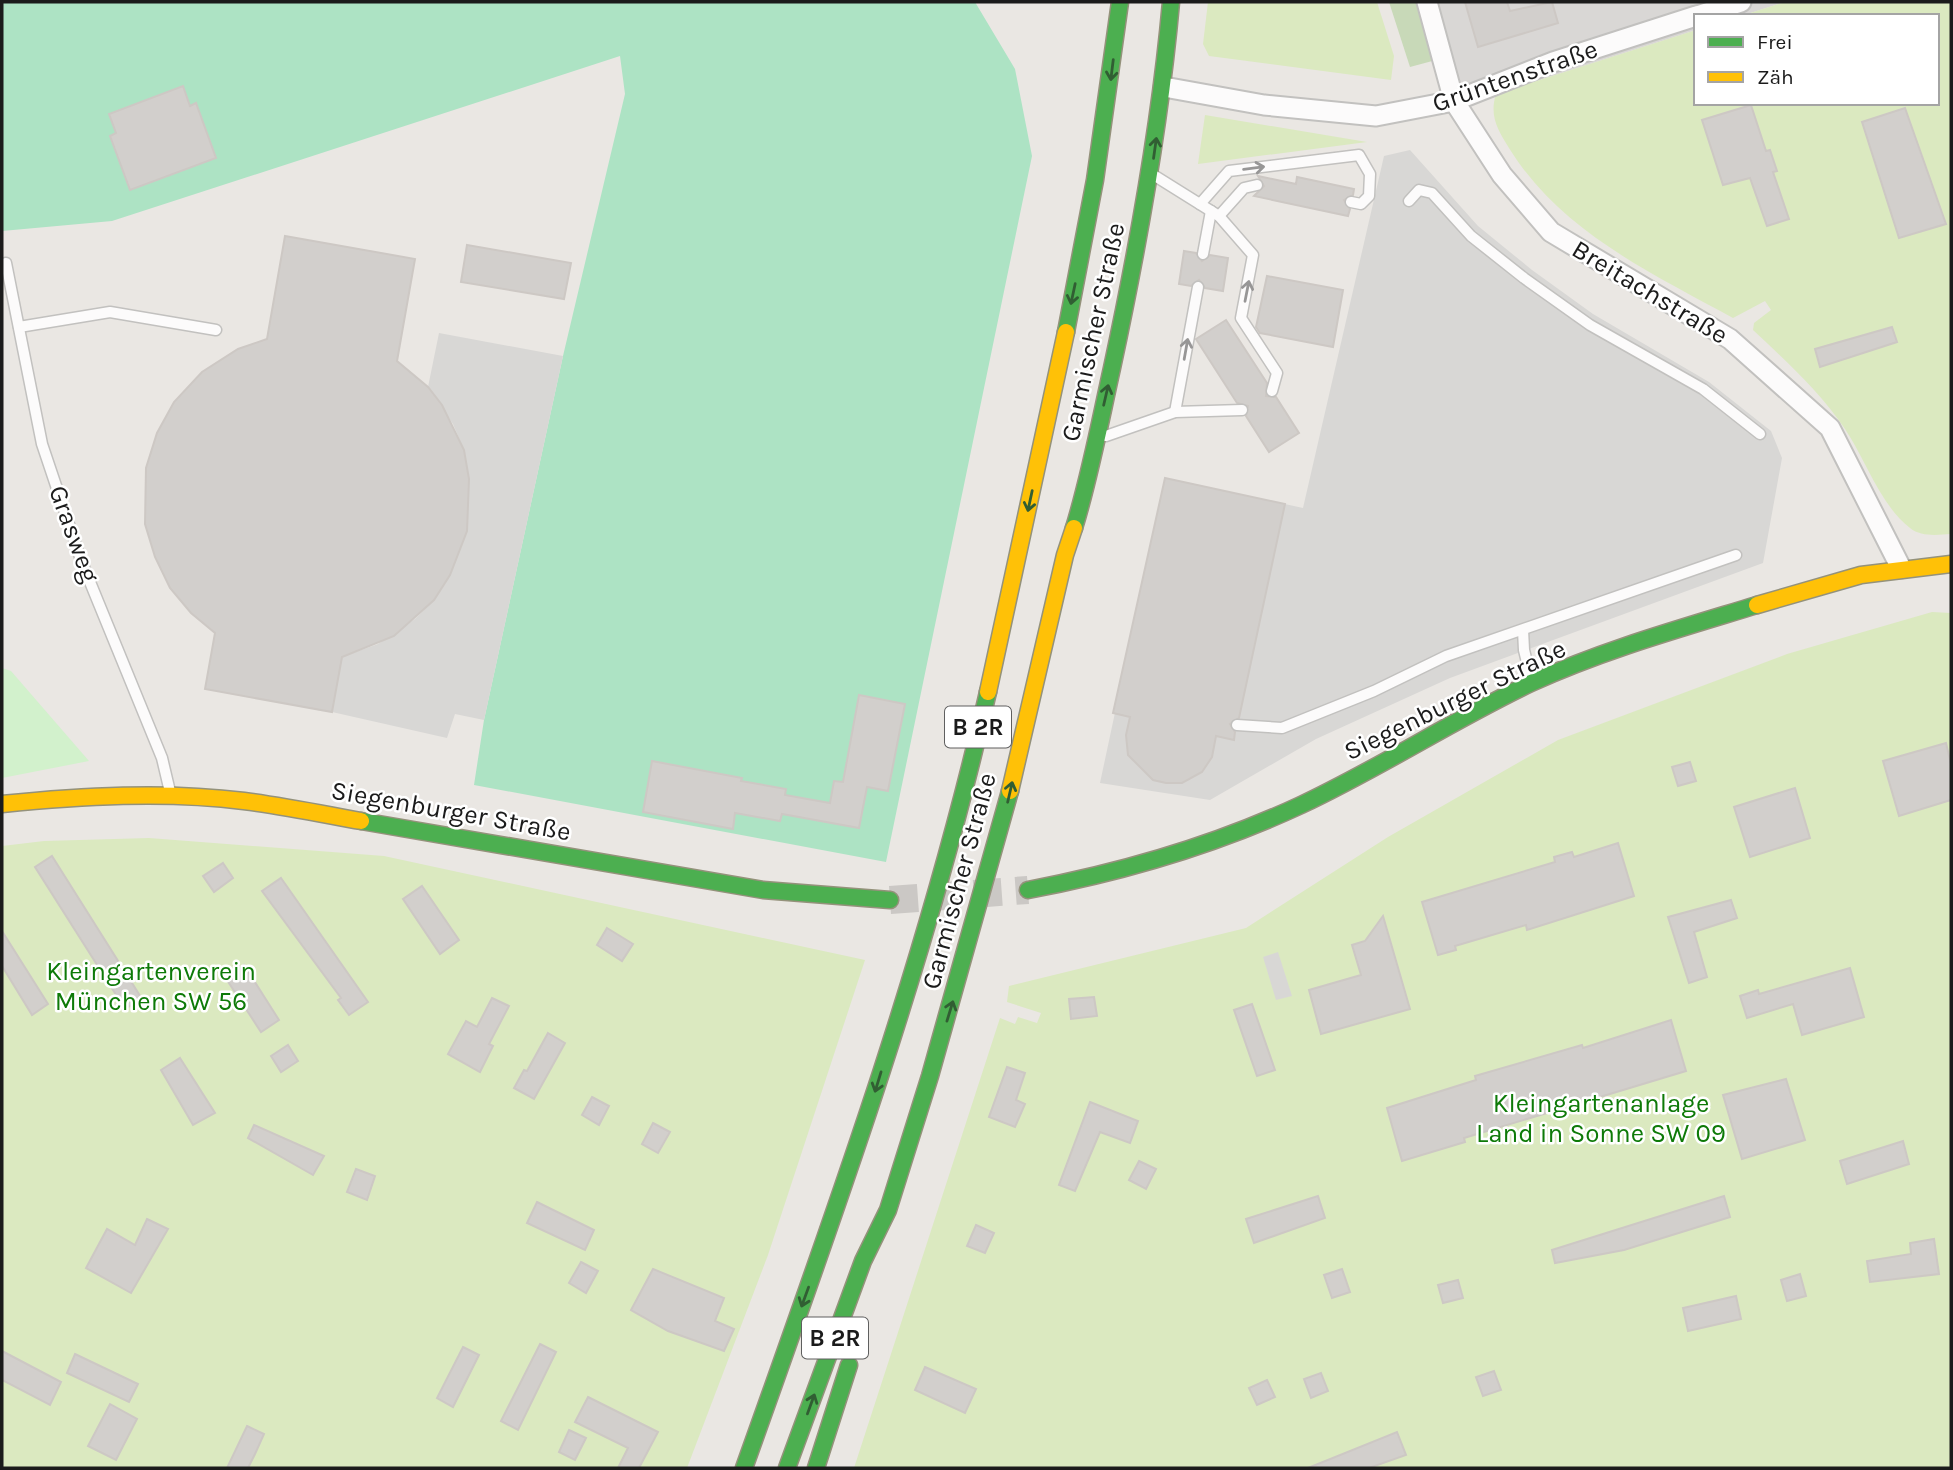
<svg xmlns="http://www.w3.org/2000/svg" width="1953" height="1470" font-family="Karla,sans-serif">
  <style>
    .residential { fill: #d9d7d5 }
    .grass { fill: #dbe9c0 }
    .forest { fill: #c8d9b8 }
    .park { fill: #d2f1cc }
    .pitch { fill: #ade3c4 }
    .parking { fill: #d8d7d5 }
    .building { fill: #d2cfcc; stroke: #cdc8c4; stroke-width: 2 }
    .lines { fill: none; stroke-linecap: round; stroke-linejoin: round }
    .secondary-tunnel { stroke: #cbc8c5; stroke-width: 28; stroke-dasharray: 28 14; stroke-linecap: butt }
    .lane-casing { stroke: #c2c1bf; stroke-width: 13 }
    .street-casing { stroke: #c2c1bf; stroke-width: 23 }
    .fast-casing { stroke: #94927b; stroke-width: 19 }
    .slow-casing { stroke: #94927b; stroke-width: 19 }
    .lane { stroke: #fcfbfb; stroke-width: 10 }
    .street { stroke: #fcfbfb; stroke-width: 19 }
    .fast { stroke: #4caf50; stroke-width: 16 }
    .slow { stroke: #ffc107; stroke-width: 16 }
    .oneway { stroke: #315e33 }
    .oneway2 { stroke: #979696 }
    .labels { text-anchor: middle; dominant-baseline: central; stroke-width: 5; stroke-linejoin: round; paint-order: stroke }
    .shield { fill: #fff; stroke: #5f5f5f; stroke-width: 2 }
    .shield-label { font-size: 24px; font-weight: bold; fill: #1b1b1b }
    .street-label { font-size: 26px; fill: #1b1b1b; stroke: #fff }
    .park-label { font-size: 26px; fill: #0e7a08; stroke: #fff }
  </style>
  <rect width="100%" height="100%" fill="#eae7e3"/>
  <!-- residential -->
  <polygon class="residential" points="1422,2 1785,2 1741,16 1696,16 1696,30 1496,94 1444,76"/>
  <!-- grass -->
  <g class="grass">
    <polygon points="1208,2 1377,2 1394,56 1391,80 1209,56 1203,44"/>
    <path d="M1785 2H1951V534C1937 535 1921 537 1910 528 1880 505 1866 460 1845 429 1820 392 1785 360 1753 330L1754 323 1771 310 1765 301 1733 318C1651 273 1560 231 1509 148 1498 130 1489 116 1496 94L1696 30V103H1937V16H1741Z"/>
    <polygon points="1205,115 1367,142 1198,164"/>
    <polygon points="1932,612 1951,613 1951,1468 854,1468 1000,1018 1015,1024 1018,1017 1037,1023 1041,1013 1007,1002 1009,986 1246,928 1388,837 1558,740 1787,654"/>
    <polygon points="149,838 384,856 865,960 768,1255 687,1468 2,1468 2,846 44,841"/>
  </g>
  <!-- forest -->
  <polygon class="forest" points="1389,2 1419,2 1436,60 1410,67"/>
  <!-- park -->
  <polygon class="park" points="2,668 11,671 89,761 2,778"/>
  <!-- pitch -->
  <polygon class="pitch" points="2,2 975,2 1015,69 1032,156 886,862 474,785 484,720 563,356 625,94 620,56 112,221 2,231"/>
  <!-- parking -->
  <g class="parking">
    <polygon points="1410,150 1478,226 1532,270 1593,314 1709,382 1771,431 1782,458 1763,563 1450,678 1316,739 1210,800 1100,783 1165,478 1303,508 1384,156"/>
    <polygon points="439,333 563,356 484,720 455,714 447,738 332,712 342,657 378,644 415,619 434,600 450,575 467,531 469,479 464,450 453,424 428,387"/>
    <polygon points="1278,952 1292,996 1276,1000 1263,957"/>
  </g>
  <!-- building -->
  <g class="building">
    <polygon points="1465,2 1507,2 1510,11 1552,2 1558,23 1478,47"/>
    <polygon points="183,86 190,106 196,103 216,158 130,190 110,136 116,133 109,114"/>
    <polygon points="1751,105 1766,151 1770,150 1777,171 1773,172 1789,219 1767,226 1750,178 1723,185 1702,120"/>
    <polygon points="1905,108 1946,224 1899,238 1862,122"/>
    <polygon points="1258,176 1296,184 1297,177 1354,189 1353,195 1344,200 1350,209 1348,216 1254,196 1264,186"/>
    <polygon points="285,236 415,259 397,361 428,387 442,405 464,450 469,479 467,531 450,575 434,600 394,636 342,657 332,712 205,689 215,633 191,613 170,588 155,557 145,524 146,468 157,433 174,402 202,372 238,349 267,339"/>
    <polygon points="467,245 571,263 564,299 461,282"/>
    <polygon points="1184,251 1196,253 1202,261 1210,255 1228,258 1223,291 1205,288 1199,280 1191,286 1179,284"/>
    <polygon points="1267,276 1343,290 1333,347 1260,333 1256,327"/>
    <polygon points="1226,320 1267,383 1266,396 1276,397 1299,433 1269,452 1246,416 1248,406 1237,403 1196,339"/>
    <polygon points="1892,327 1897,342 1820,367 1815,349"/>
    <polygon points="1165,478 1285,504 1239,718 1230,724 1235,732 1234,740 1216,736 1212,757 1202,772 1182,783 1166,783 1153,780 1128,755 1126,735 1130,717 1113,713"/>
    <polygon points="859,695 905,704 888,791 867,787 859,828 782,814 780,821 735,813 733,829 643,812 652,761 742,778 741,781 786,789 785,795 830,803 834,781 843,782"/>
    <polygon points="1946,743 1951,764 1951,800 1899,816 1883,761"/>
    <polygon points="1690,762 1696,781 1678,786 1672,767"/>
    <polygon points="1795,788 1810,838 1750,857 1734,807"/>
    <polygon points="1618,843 1634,896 1527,930 1526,925 1455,946 1456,950 1438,955 1422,902 1555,862 1554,857 1572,852 1574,857"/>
    <polygon points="52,856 142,999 125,1009 35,867"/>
    <polygon points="223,863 233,878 214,892 203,876"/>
    <polygon points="281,878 368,1002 349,1015 338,1000 341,998 262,891"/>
    <polygon points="422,886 459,940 440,954 403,899"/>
    <polygon points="1731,900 1737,918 1694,932 1707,977 1689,983 1668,917"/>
    <polygon points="1383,916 1410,1009 1321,1034 1309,990 1361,975 1352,945 1365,941"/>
    <polygon points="607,928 633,944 622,961 597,945"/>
    <polygon points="2,931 48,1004 32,1015 2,966"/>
    <polygon points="244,965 279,1020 261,1032 225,977"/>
    <polygon points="1850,968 1864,1017 1802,1035 1793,1004 1747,1018 1740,996 1758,990 1759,994"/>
    <polygon points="1094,997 1097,1016 1071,1019 1069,999"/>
    <polygon points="492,998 509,1006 489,1044 493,1046 480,1072 448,1054 466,1021 477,1027"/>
    <polygon points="1252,1004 1275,1070 1257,1076 1234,1010"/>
    <polygon points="1671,1020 1686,1071 1464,1138 1465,1142 1402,1161 1387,1108 1476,1080 1475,1076 1582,1045 1583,1048"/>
    <polygon points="548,1033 565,1043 534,1099 514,1088 524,1070 527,1071"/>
    <polygon points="288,1045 298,1061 281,1072 271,1056"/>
    <polygon points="180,1058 215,1113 193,1125 161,1070"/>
    <polygon points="1007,1067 1025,1073 1016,1100 1025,1104 1015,1127 989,1117"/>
    <polygon points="1786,1079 1805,1140 1742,1159 1723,1095"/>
    <polygon points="592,1097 609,1106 599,1125 582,1115"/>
    <polygon points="1090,1102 1138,1121 1130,1143 1100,1132 1075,1191 1059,1185"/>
    <polygon points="653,1123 670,1132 658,1153 642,1144"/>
    <polygon points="254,1125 324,1156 313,1175 248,1138"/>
    <polygon points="1903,1141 1909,1164 1847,1184 1840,1161"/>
    <polygon points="1139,1161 1156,1169 1146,1189 1129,1180"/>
    <polygon points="356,1169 375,1176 367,1200 347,1192"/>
    <polygon points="1318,1196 1325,1218 1254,1243 1246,1219"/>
    <polygon points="1724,1196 1730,1217 1624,1250 1555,1263 1552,1250"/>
    <polygon points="537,1202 594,1230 585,1250 527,1223"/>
    <polygon points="147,1219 168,1229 131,1293 86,1268 107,1229 135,1245"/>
    <polygon points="976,1225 994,1233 985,1253 967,1246"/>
    <polygon points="1934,1239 1939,1274 1870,1282 1867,1261 1911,1254 1910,1243"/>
    <polygon points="581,1262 598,1271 586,1293 569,1283"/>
    <polygon points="653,1269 724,1298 715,1321 734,1329 724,1351 668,1331 631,1310"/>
    <polygon points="1342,1269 1350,1292 1332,1298 1324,1275"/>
    <polygon points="1800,1274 1806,1296 1787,1301 1781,1280"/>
    <polygon points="1458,1280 1463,1298 1443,1303 1438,1285"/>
    <polygon points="1736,1296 1741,1319 1688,1331 1683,1308"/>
    <polygon points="540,1344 556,1352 518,1430 501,1421"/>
    <polygon points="463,1347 479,1355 453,1407 437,1398"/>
    <polygon points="2,1351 61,1382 50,1405 2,1380"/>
    <polygon points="75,1354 138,1384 129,1402 67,1373"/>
    <polygon points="925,1367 976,1389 965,1413 915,1390"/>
    <polygon points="1494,1371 1501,1390 1483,1396 1476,1377"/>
    <polygon points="1321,1373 1328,1391 1311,1398 1304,1379"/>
    <polygon points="1267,1380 1275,1397 1257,1405 1249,1388"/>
    <polygon points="588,1397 658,1432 639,1468 618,1468 628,1448 575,1422"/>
    <polygon points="110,1404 137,1419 116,1460 88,1446"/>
    <polygon points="247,1426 264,1434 255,1454 248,1468 227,1468"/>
    <polygon points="569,1430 586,1438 575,1460 559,1452"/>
    <polygon points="1397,1432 1406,1455 1369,1468 1308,1468"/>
  </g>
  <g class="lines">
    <!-- secondary-tunnel -->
    <polyline class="secondary-tunnel" points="890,900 1028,890"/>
    <defs>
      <g id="lane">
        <polyline points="1155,176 1219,216 1253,255 1241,318 1277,373 1272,391"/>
        <polyline points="1409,201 1419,190 1432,193 1471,236 1524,278 1590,325 1703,389 1760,434"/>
        <polyline points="1200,204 1229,171 1359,155 1370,174 1369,196 1361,204 1351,202"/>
        <polyline points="1219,216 1244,188 1257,185"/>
        <polyline points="1203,254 1211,211"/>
        <polyline points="6,263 42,444 81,560 162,758 171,796"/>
        <polyline points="19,327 110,312 216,330"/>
        <polyline points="1175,412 1198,287"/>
        <polyline points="1106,436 1175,412 1242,410"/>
        <polyline points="1523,630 1524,650 1531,679"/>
        <polyline points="1237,725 1282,728 1374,691 1446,656 1736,555"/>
      </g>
      <g id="street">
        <polyline points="1427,2 1454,101 1502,175 1551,232 1730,339 1830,428 1901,568"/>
        <polyline points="1697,16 1741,2"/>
        <polyline points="1164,87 1264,105 1376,116 1454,101 1553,62 1696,16"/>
      </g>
      <g id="fast">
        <polyline points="1066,332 1095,180 1120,2"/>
        <path d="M1074 528C1090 476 1100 422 1112 368 1138 247 1160 126 1171 2"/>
        <polyline points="361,821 763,890 890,900"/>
        <path d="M1028 890C1123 872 1213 846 1301 805 1380 768 1453 720 1531 683 1603 650 1682 628 1757 605"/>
        <path d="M744 1468C835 1213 928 956 988 692"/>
        <polyline points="787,1468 863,1261 888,1210 930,1076 1010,791"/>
        <polyline points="816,1468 849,1365"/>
      </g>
      <g id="slow">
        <polyline points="1757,605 1861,575 1951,564"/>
        <polyline points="988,692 1066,332"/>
        <polyline points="1010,791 1065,555 1074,528"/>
        <path d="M2 804C81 796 165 791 244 801 283 806 322 814 361 821"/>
      </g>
    </defs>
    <!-- lane casing -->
    <use href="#lane" class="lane-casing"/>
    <!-- street casing -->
    <use href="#street" class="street-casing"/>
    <!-- fast casing -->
    <use href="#fast" class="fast-casing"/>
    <!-- slow casing -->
    <use href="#slow" class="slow-casing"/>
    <!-- lane -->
    <use href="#lane" class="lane"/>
    <!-- street -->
    <use href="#street" class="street"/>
    <!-- fast -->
    <use href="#fast" class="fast"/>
    <!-- slow -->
    <use href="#slow" class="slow"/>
  </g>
  <!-- one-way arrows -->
  <defs><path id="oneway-shaft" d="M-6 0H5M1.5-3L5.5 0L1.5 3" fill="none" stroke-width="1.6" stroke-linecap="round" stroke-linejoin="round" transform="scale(1.75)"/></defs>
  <g class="oneway">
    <use href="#oneway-shaft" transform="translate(1112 70) rotate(97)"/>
    <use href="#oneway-shaft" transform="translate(1155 148) rotate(-82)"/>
    <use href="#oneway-shaft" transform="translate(1073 294) rotate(102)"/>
    <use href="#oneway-shaft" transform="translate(1106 395) rotate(-77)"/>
    <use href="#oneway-shaft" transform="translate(1030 501) rotate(102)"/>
    <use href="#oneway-shaft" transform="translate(1010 792) rotate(-77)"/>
    <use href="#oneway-shaft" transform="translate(950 1011) rotate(-73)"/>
    <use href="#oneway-shaft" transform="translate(878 1082) rotate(107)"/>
    <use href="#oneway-shaft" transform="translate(805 1297) rotate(110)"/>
    <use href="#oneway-shaft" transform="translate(811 1404) rotate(-70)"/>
  </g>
  <g class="oneway2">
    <use href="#oneway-shaft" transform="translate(1254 168) rotate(-7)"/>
    <use href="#oneway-shaft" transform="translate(1247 291) rotate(-79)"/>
    <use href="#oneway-shaft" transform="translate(1186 349) rotate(-80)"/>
  </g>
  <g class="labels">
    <!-- shield labels -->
    <g class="shield">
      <rect x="945" y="706.5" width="66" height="41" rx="5"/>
      <rect x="802" y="1317.5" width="66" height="41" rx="5"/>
    </g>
    <g class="shield-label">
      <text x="978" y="727">B 2R</text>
      <text x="835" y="1338">B 2R</text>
    </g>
    <!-- street labels -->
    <g class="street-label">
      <text transform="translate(1515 76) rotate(-19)">Grüntenstraße</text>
      <text transform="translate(1650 292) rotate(31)">Breitachstraße</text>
      <text transform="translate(1093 332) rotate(-78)">Garmischer Straße</text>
      <text transform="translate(74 534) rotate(70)">Grasweg</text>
      <text transform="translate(1455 700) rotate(-26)">Siegenburger Straße</text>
      <text transform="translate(451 811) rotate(10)">Siegenburger Straße</text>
      <text transform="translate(959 881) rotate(-75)">Garmischer Straße</text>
    </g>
    <!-- park labels -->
    <g class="park-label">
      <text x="151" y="971">Kleingartenverein<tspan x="151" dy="30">München SW 56</tspan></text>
      <text x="1601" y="1103">Kleingartenanlage<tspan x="1601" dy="30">Land in Sonne SW 09</tspan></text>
    </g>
  </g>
  <!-- border -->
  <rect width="1953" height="1470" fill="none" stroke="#1b1b1b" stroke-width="7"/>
  <!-- legend -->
  <rect x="1694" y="14" width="245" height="91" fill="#ffffff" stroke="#a4a4a4" stroke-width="2"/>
  <rect x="1708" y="37" width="35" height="10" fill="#4caf50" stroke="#a4a4a4" stroke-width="2"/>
  <text x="1757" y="49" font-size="21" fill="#1b1b1b">Frei</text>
  <rect x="1708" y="72" width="35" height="10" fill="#ffc107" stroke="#a4a4a4" stroke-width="2"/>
  <text x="1757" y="84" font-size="21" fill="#1b1b1b">Zäh</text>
</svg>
